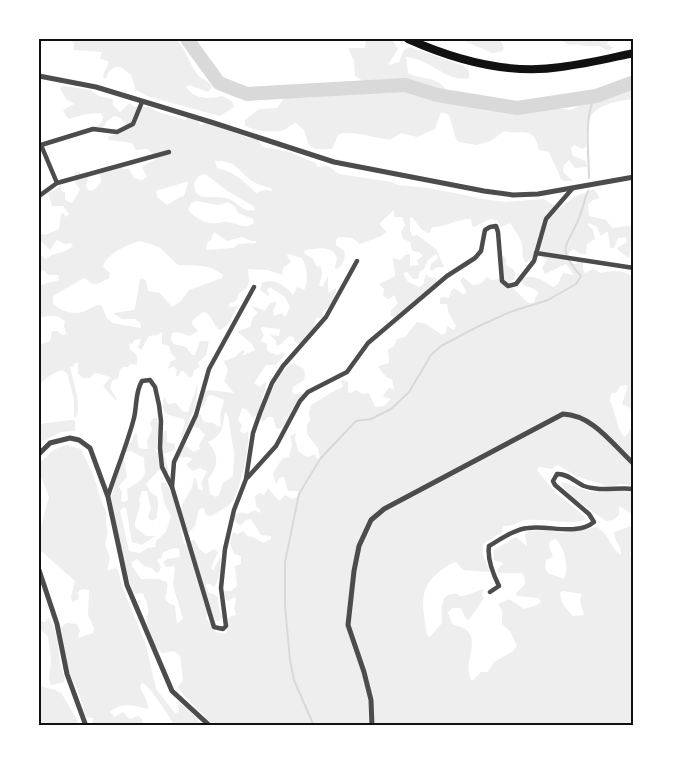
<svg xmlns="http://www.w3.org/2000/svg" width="673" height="765" font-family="'Roboto Serif',serif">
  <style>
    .green { fill: #eee; fill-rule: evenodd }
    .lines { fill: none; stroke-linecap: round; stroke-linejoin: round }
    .stream { stroke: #d9d9d9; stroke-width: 2 }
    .river { stroke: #d9d9d9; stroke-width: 14 }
    .minor { stroke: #4c4c4c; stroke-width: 4.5 }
    .tertiary { stroke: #4c4c4c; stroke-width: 5 }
    .trunk { stroke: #111; stroke-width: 8 }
    .neatline { fill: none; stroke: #111; stroke-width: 2 }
  </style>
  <rect width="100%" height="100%" fill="#fff"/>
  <!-- green -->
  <g class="green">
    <path d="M69 39H176C186 49 189 63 197 74 201 80 208 79 212 87L208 92 189 85 186 87C195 100 209 99 222 96L232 101 234 107 220 116 216 115 147 96 136 90 131 75 121 67C113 66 108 71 106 78H104L103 75 109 62 100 58 102 52 74 50V43Z"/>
    <path d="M366 39H392L398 49 389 63V65L399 62 404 50 410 47 464 66 469 71V78C446 83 428 57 406 57L408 73C420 80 442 76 447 93 435 93 427 81 414 89L415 93 489 111 503 110 514 113 538 106 571 110 590 100H599L610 94H621L634 84V99C618 101 594 104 588 122 586 130 587 139 586 147L582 149 574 145 571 148 573 156 586 161 587 167 575 168 569 160 563 166V172L573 181H564L561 179C557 169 553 162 549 152L539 150C534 124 521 136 504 131L491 141 476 145 459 142 456 139 449 115 441 112 435 129 417 137 401 133 390 140C376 138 349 129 338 135L332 149H314L308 143 304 130 296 123C290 124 289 128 284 130 272 133 256 131 245 126V120L259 109 277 108 285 97 310 98 324 94H341L348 90 357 91 388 87V79L365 82 355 76 354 61 348 48H365Z"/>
    <polygon points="459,39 500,39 504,48 502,51 493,53"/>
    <path d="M554 39H610L607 44 613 48 608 51 599 46C588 48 579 43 568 45L565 42Z"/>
    <path d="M63 86 90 90 99 96 113 99V105L120 112 130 103 134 107H149L158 112 186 120 187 117 197 119 201 126 206 122 249 138 255 137 263 147 290 152 315 163 318 167 328 166 339 174 392 182 398 185 429 188 489 200 506 202 544 199 559 209 574 197 594 189 600 198 593 200 588 204 589 216 606 220 612 228 634 225 629 258 619 251 617 248 627 242 626 237 618 238 614 248H610L608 232H606L601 236 597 227 589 223 588 225 593 230 595 239 587 244 586 254H581L573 249 568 254 572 263 576 264 579 259 583 260V269L585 273 593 269 601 273C613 270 623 270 634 277V485L618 484 612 488 634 492V515L619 506V515L613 520 606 521 572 497 561 484V482C577 485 590 497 607 490V486L576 476 558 465 552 469 539 467 537 470 555 492 584 516 585 520C567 525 545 518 526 520 517 521 513 527 503 526L502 532 483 544V555L490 572 463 570 456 562 452 563C418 583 421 599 427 635L430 637 442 623C442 612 438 592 457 594 458 594 460 596 461 596 468 596 477 590 484 589L482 594 484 598 469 620 466 619 461 608H452L448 613 453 625C490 631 459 662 472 681L481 672H488L494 662 512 652 517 646 510 631 502 624V610L498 604 509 599 524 609 537 605 541 601 538 598 517 596 516 593 525 584 524 576 521 573H498L497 570 503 563 494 560V550L516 537 527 546 525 534 529 531 551 530 562 533 597 527C609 534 611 549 621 555 622 546 614 541 614 532L634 525V544L630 553 631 557 634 558V726H215L186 698 178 687 183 680 180 656 174 651 162 653 153 643 146 618C151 610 146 601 143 593L135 594 132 590 120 547 111 498 114 487V470L124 457 127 477 119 486 122 493 121 501 124 502 128 500 127 489 140 481 145 474 144 458 131 451 123 452 122 447 132 442 134 434 137 433 138 447 142 449H148L147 441 152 430 150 422 154 418H157L159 429 156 452H159L164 431H167V442L175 444V450L164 454 169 471 167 473 159 470 146 484 151 493 157 496 158 504 157 518 152 521 148 517 151 509 147 491H142L139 499C143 508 134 516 135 527L146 536H155L142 545 132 542 126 508 123 507 120 511 129 551 140 553 147 548 155 547 156 541 166 532 171 516C164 504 162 496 161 483L164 482C178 498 179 524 184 544L187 545 194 539C197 545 199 550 206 554L214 549 218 552 211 568 213 570 221 556C221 567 220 579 214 587L207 583 206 585 209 593 214 594 218 598 219 609 222 617 219 621H216L211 612 208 613 206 618 216 632 226 634 229 617 236 615 234 608 236 599 234 597 228 601C223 599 222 596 222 591H231L237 586 235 566 241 564V556L234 554 230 543 233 532 237 534 244 531 247 536 253 537 263 543 271 539V536L261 535 251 519 246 520 240 526 233 519C236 512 241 512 247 514L255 510 259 513 261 511 256 506 255 497 259 493 264 495 268 488 279 501 285 495 293 499 298 496 299 491H288L284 477 279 478 277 483 275 482 273 473 282 459 289 457 292 445 290 436 296 433 295 440 299 452 307 457 315 454 316 458 320 459 318 448 307 434V425L310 420 309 412 311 405C323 399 328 393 341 388L343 386 341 379 348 382V392L350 393 356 390 362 394 369 393 375 407 384 406 391 399 384 397 383 395 389 388 394 389 392 379 387 378 379 368V366L389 363 388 350 394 346 397 339 405 337 417 322 426 324 442 335 446 333 447 326 454 330 456 326 448 311 447 304H440V299L441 297 449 298 451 291 454 288 463 294 467 293 460 280 463 277 473 285 480 284 487 277 491 280 501 279 502 257 504 256 506 260V265C511 269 518 269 514 279L509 284 528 303H534L536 296 539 293 534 289 523 285 521 281 522 278C535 274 543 281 553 287L558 284 563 273 574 275 566 264 545 274 542 268 547 260C537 253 534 256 526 263 520 256 524 253 522 245 521 237 514 230 510 223L501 227 497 220 490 219 474 227 472 225 471 219C457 218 445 228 432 227L429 234 421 229 412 217 410 218V230L412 236 417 235 436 249 444 267H437L432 271 430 269 431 264 438 258 436 254 428 260 424 269 420 271 418 279H413L407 272 403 273 408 282 419 287 423 285 426 273 428 277 435 278 437 281 433 290 420 295 410 308 394 317 391 316V310L398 303 394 295 389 299 383 296 384 289 379 284 395 276 393 258 400 260 405 255 410 254V266L419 265 417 260 423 256 419 252 412 251 410 242 403 239 401 232 405 225 402 217H394V210L381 222 380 225 387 232 381 236 360 244 352 238 339 237 336 240V245C338 247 341 248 343 250 348 256 342 266 337 269L335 268 337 258C331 244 317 249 305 250L304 253 313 259 316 266 321 267 322 274 319 286H323L328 276V293L336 288C337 297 331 307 323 311V318H316L314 328 299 344 296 343 293 337 289 336 280 345 276 346V341L270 335 279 336 280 329 262 327 261 329 264 336 260 341 267 344V351L277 355 283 353 285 354 276 365H266L254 383 260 387 265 382 267 383 262 399 264 400C274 391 280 368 293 363L304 369 305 375 304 380 293 387 292 392 294 394H303C294 404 290 422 280 429L276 428 273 417H268L263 422 257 415 253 418 246 409 242 408 238 420 242 425 240 431 244 434 248 431C251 442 239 498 230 504 223 509 217 513 210 516L206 515 204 508 199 509 195 526 189 533C169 506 190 502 194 479L196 478 198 488 202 491 203 489 201 483 207 471 199 468 193 471 187 466V464L193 459 187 457 180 458 178 456 185 445 193 452 200 449 199 445 205 435 200 429 193 426 198 415 201 414C202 424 206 421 213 423 215 424 217 426 219 427L221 426 220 415 224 400 212 395 208 396 203 408 202 406 204 391 209 390 234 393 224 381 228 370 224 361 235 357 242 350 245 351 242 355H244L255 350 252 344 234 329 238 331 250 327 253 317 258 313 250 305 265 311 270 303 277 302 273 311 274 316 281 313 284 316H286L290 307 285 297 270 287 267 290 269 294 268 296 260 290 262 283C274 277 285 286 293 295L297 287 304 290C309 282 307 267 302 258L288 254 287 256 291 262 283 268 282 275 268 270 248 269 249 281 247 288 239 293 237 300 229 304 230 307 237 306V308L227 326 220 330C212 325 213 314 203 312L192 321V324L198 331 190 336 176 332 172 333 171 340 174 344 186 347 192 355H195L200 341H207L209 342 206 355 198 363 200 367 194 370 193 375 190 378 182 370 178 376H176L177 370 174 366 168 369 170 362 176 359 171 353 169 346 162 344V332L157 335 149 336 141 350 138 347 141 339 135 340 132 344 129 343 130 349 137 356V365L130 364 128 367H123L120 370 118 378 112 381 110 388 116 397V401L103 386 111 377 95 373 90 378H83L78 374V363H75L72 367 70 366C72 381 82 401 76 417H74V399L67 373 62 370C55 372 43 379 39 386V345L50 341 52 331H57L62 335 66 334 64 326 65 321C57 314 50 315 39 318V287L41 285 59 280 58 275H48L44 270 39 273V254L46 259C54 251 61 256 73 246L71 243 65 244 57 240 50 250 39 239V233L45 235 59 229 61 214 63 213 66 217 69 214 63 206H52L48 193 42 199 39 197 47 190 53 191 61 185V191L65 192V200L72 203 80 190 73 178 75 173 79 171 82 176H89L86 185 87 189 91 191 96 188 101 182 100 173 104 167 118 165 123 169H129L134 178 142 180 147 177 142 167 156 159 148 149 136 150 132 143C124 142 117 141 109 140L108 137 122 132 125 124 121 118 114 116 106 122 103 129 94 128 101 123 103 117 101 113 86 114 69 119 66 116 63 110 74 104 66 99 60 88ZM215 161C236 160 237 170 252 181 258 185 265 186 271 188L272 191 264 190 256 193C244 181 233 171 217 168ZM205 174 226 190 253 206 255 210C243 213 239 203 229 199 220 196 209 198 200 196L195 191 194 183 199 176ZM186 182 188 183 184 196C176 198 173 202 167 205L157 197 156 191ZM197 201 218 205 228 202 235 207 238 213 253 219 254 223C245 230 237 223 227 222 223 221 222 223 218 223 205 225 196 218 188 210L191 203ZM214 232 227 241 242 237 251 241H256V243L239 244 233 248 206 250 207 243 211 240ZM140 241 159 247 178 265C196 267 206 262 223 275L222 278 189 290 180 302 172 307 160 293 148 291 146 281 143 278 140 279 135 308 134 310 113 313 122 319H135L141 324V328L112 323 107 318 101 305C92 305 90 310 82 312 72 315 60 310 53 304V296L82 279 85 278C95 287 96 285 109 278L110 273 103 267C106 254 128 244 140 241ZM625 385 628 386 622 404 630 408C633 421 634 428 625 437 617 431 616 412 610 401L611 394 617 392 620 386ZM225 412 228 416 234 453 233 476 223 483 219 495 216 497 210 494 208 479C219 465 219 455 208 442 224 435 222 426 225 412ZM556 539C564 548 570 568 564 579L548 573 545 568 546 560 553 557 549 546 550 541ZM175 548 179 549 180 557 167 559 163 562 166 567 175 566 173 586 183 618 177 624 175 606C158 597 169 598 167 582L159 579H141L132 566V562L137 559 144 566 152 568 156 573 159 572 161 567 157 560 161 558 163 552ZM563 591 582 594 580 600 584 615 573 616C566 609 561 603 560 593Z"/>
    <polygon points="198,383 196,404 182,439 181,437 185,423 184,419 169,415 164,411 162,407 164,397 168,404 176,403 182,411 188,412"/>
    <polygon points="71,420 75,421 75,431 61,432 46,440 39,441 39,424"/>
    <path d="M66 445 81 449 94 477 101 500 106 511V524L108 531 105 544 110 558 107 571 115 568 118 570 123 589 146 645 156 689 175 713 179 712 178 703 187 708 204 726H175C169 717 150 685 142 683L140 686C142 694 149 701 148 709 135 706 121 701 110 712L115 717 123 712 130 719 138 716 142 719 143 726H92L93 718 86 717 79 693 69 673 61 627 67 623 77 624 80 631 78 638 93 633 94 628 88 615 89 590 82 589 78 592 79 599 72 602 71 597 75 581 40 550 39 533 49 497 42 479 39 478V464L53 450Z"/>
    <path d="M48 618C61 629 56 662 65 678L64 682 51 685 49 678 51 661 48 636 39 629V621L46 622Z"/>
    <path d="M39 685C46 689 54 688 61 693 63 695 79 723 80 726H39Z"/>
  </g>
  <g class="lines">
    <!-- stream -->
    <g class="stream">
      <path d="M589 178C589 156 583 114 596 96"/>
      <path d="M314 726 294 680 290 660 285 606V562L299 494 320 459 356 421 371 419 391 409 409 392 431 355 441 346 477 327 510 312 548 300 576 284 581 276C555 247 567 248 579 218 583 209 584 200 588 191"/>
    </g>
    <!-- river -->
    <polyline class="river" points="187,39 219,83 247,94 405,85 437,95 517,108 596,96 634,82"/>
    <!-- minor -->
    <g class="minor">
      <polyline points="57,183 41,145 93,129 117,132 133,124 142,102"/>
      <polyline points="39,196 57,183 169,152"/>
      <polyline points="536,253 634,268"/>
      <polyline points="248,477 276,446 300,401 308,392 347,372 368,343 447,276 475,258 481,251 485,230 490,227 496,226 498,232 502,281 508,286 516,284 534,261 546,219 572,189"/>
      <polyline points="172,487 174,462 196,415 209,369 254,287"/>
      <path d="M108 496C116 471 127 445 134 418 137 406 135 392 142 381L150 380 155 387 159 405 161 421 160 448 162 467 172 487 210 614 214 627 223 629 226 626 221 588 225 549 234 510 246 479 253 433 260 413 272 383 283 366 326 317 357 261"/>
      <path d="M490 592 499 586C493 574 487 559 489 546 501 539 515 529 528 528 549 525 577 536 594 522L589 514 555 485 553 481 557 474C567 473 575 482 584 486 600 492 617 487 634 489"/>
    </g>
    <!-- tertiary -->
    <g class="tertiary">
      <polyline points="39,76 96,87 214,123 334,162 484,191 513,195 538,194 634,177"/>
      <polyline points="39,454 50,443 70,438 79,440 90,448 108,497 127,585 152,644 172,691 210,726"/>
      <polyline points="39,570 57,624 67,674 86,726"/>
      <path d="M372 726 371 700 364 672 348 625 354 571 359 546 371 520 384 509 563 414C593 415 613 445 634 464"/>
    </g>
    <!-- trunk -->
    <path class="trunk" d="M408 39C455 60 509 75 561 67 586 64 610 58 634 53"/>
  </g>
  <!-- border -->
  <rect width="673" height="765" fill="none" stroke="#ffffff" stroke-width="81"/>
  <rect x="40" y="40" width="592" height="684" class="neatline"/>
</svg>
